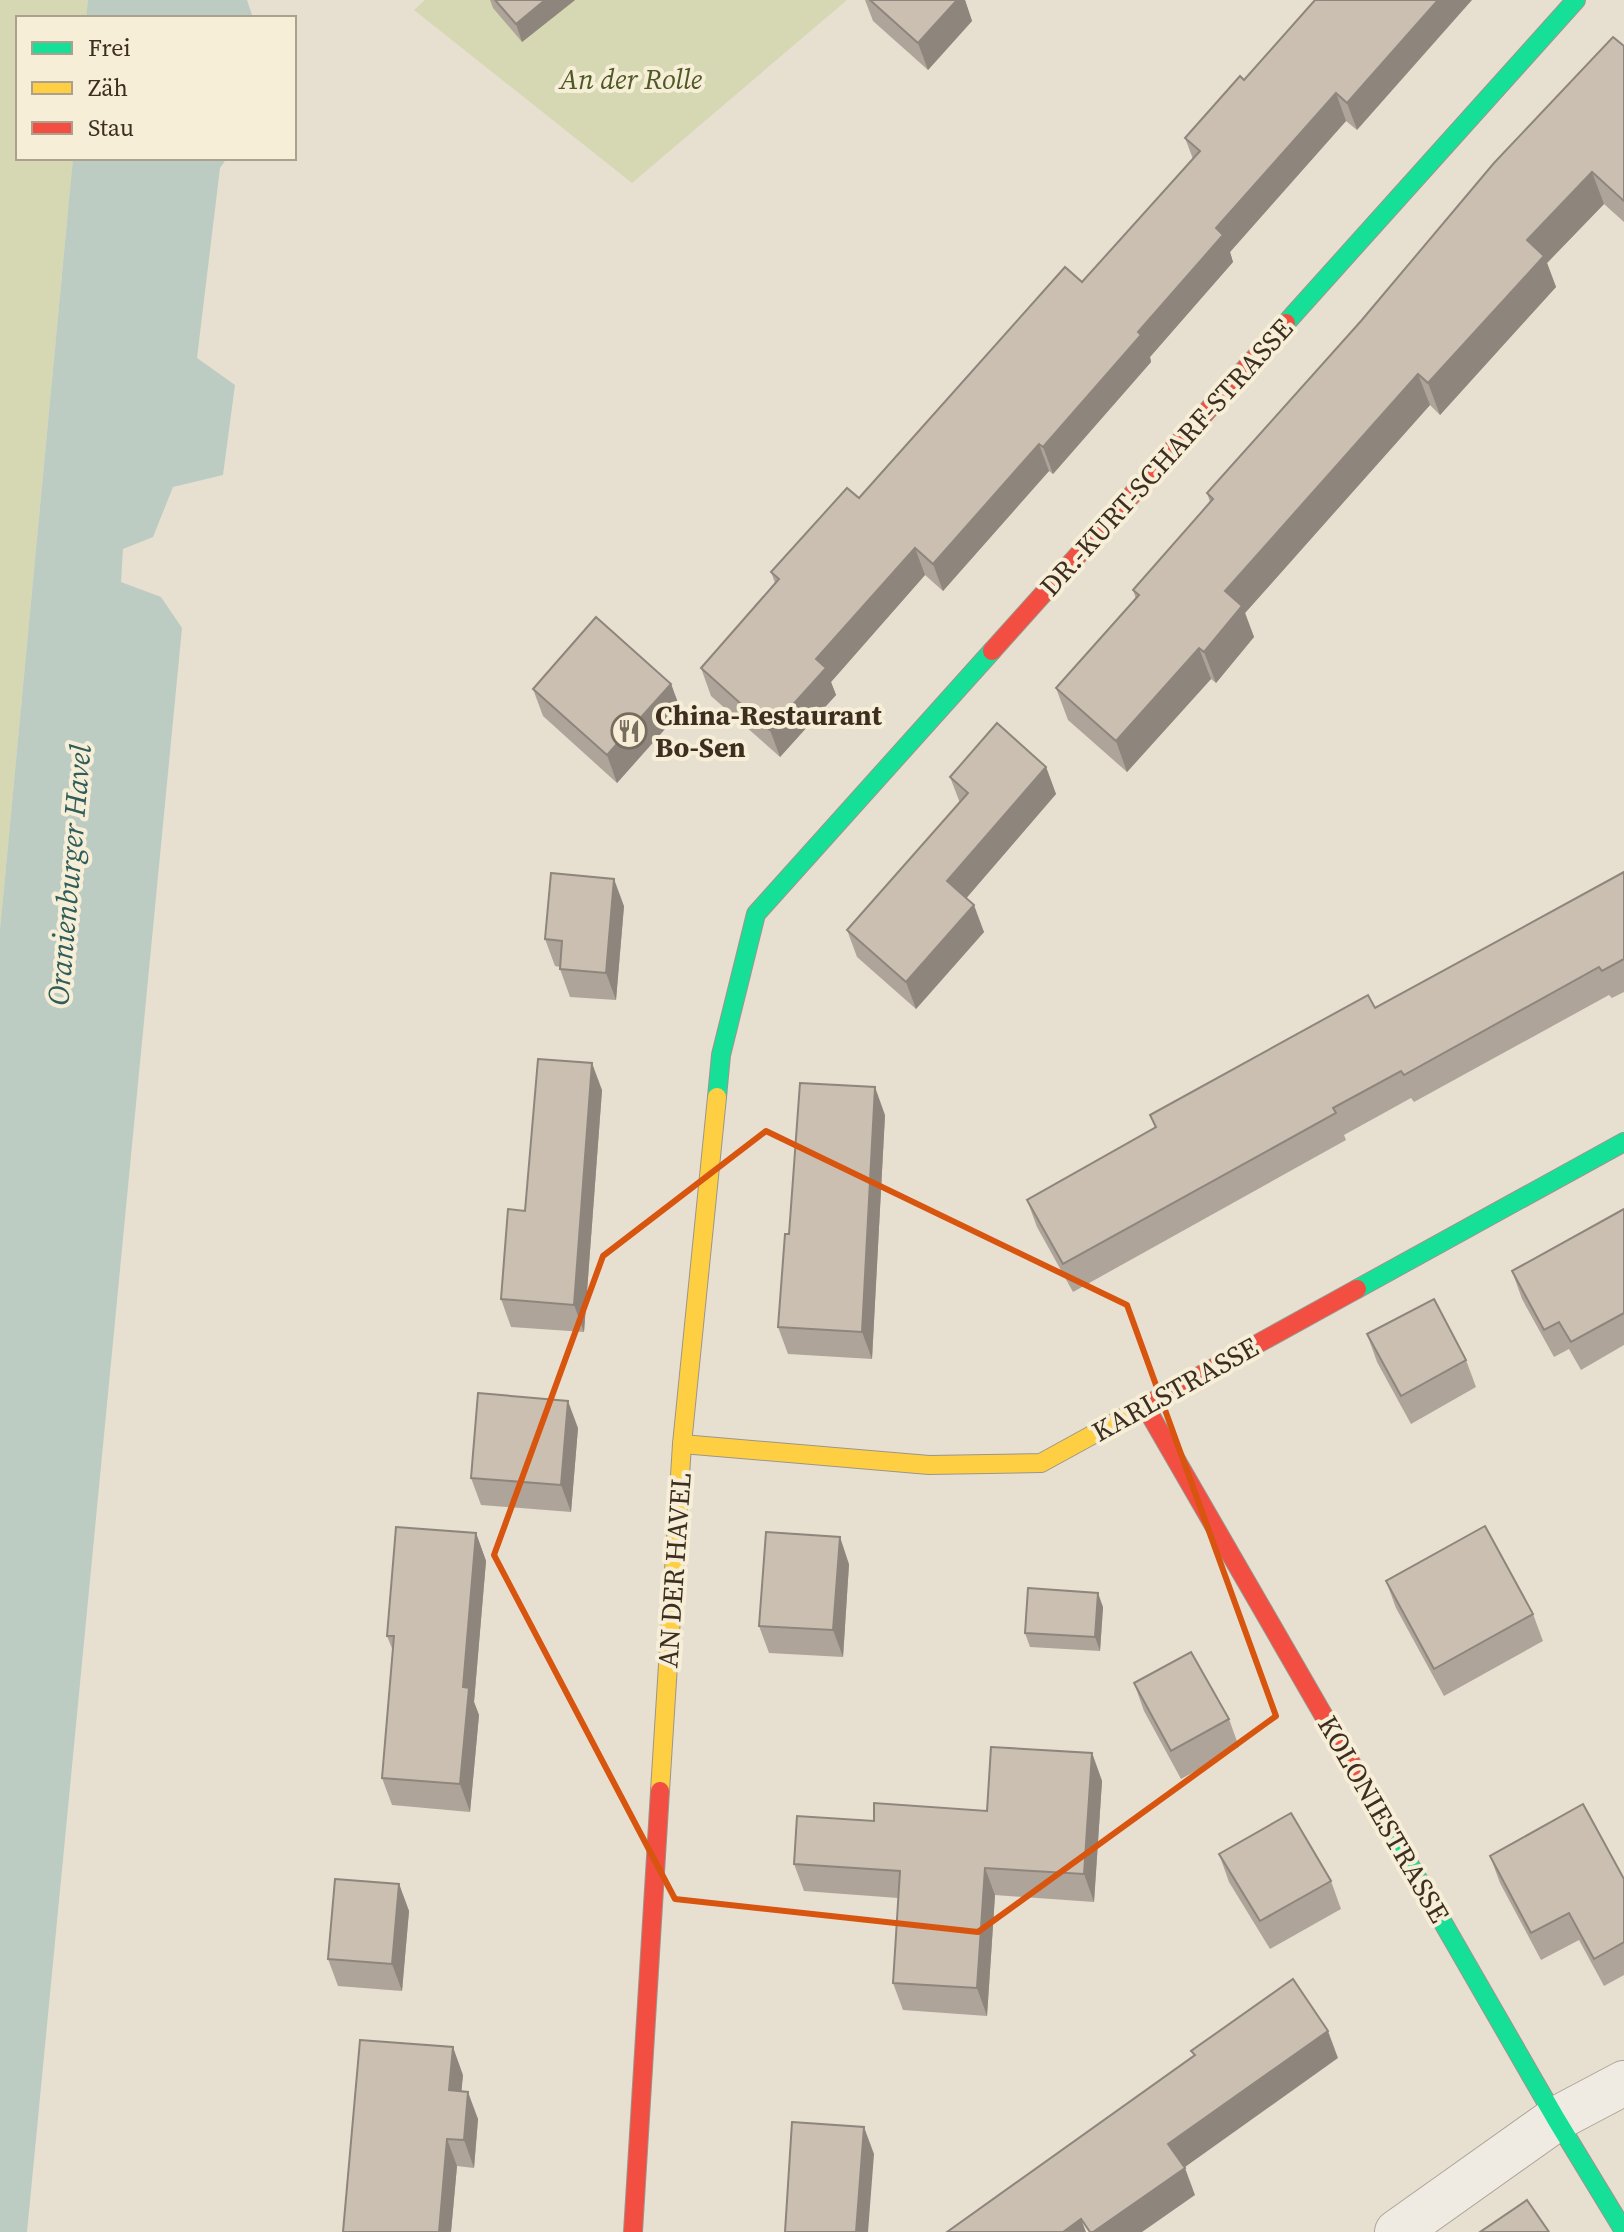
<svg xmlns="http://www.w3.org/2000/svg" width="1624" height="2232" font-family="'Source Serif 4',serif">
  <style>
    .green { fill: #d6d7b3 }
    .water { fill: #bcccc2 }
    .lines { fill: none; stroke-linecap: round; stroke-linejoin: round }
    .street-casing { stroke: #ada599; stroke-width: 46 }
    .fast-casing { stroke: #9c958a; stroke-width: 20 }
    .slow-casing { stroke: #9c958a; stroke-width: 20 }
    .jam-casing { stroke: #9c958a; stroke-width: 20 }
    .street { stroke: #efebe3; stroke-width: 44 }
    .fast { stroke: #16e098; stroke-width: 18 }
    .slow { stroke: #ffcf43; stroke-width: 18 }
    .jam { stroke: #f24e42; stroke-width: 18 }
    .wall { fill: #afa499 }
    .shaded-wall { fill: #8e867d }
    .building { fill: #cbbfb2; stroke: #8e867d; stroke-width: 2 }
    .marked { fill: none; stroke: #d7550e; stroke-width: 6; stroke-linejoin: round }
    .labels { text-anchor: middle; dominant-baseline: central; stroke-width: 8; stroke-linejoin: round; paint-order: stroke }
    .park-label { font-size: 28px; font-style: italic; fill: #4d5a26; stroke: #f7eed8 }
    .street-label { font-size: 28px; fill: #3d2e20; stroke: #f7eed8 }
    .poi-label { font-size: 28px; font-weight: bold; fill: #3d2e20; stroke: #f7eed8; text-anchor: start }
    .water-label { font-size: 30px; font-style: italic; fill: #2f5d5a; stroke: #f7eed8 }
  </style>
  <rect width="100%" height="100%" fill="#e7e0d1"/>
  <!-- green -->
  <g class="green">
    <polygon points="0,0 88,0 86,18 18,18 18,158 73,158 0,930"/>
    <polygon points="425,0 847,0 632,183 414,10"/>
  </g>
  <!-- water -->
  <g class="water">
    <polygon points="88,0 247,0 253,18 86,18"/>
    <polygon points="73,158 227,158 220,168 197,358 235,385 223,475 173,487 153,537 123,549 121,582 161,597 182,628 27,2232 0,2232 0,930"/>
  </g>
  <g class="lines">
    <defs>
      <polyline id="street" points="1397,2232 1556,2119 1624,2083"/>
      <g id="fast">
        <polyline points="1286,323 1576,0"/>
        <polyline points="717,1097 721,1055 756,914 992,651"/>
        <polyline points="1357,1289 1624,1142"/>
        <polyline points="1366,1789 1556,2119 1624,2231"/>
      </g>
      <g id="slow">
        <polyline points="682,1444 929,1465 1041,1463 1143,1407"/>
        <polyline points="660,1791 682,1444 717,1097"/>
      </g>
      <g id="jam">
        <polyline points="992,651 1286,323"/>
        <polyline points="1145,1406 1366,1789"/>
        <polyline points="1143,1407 1357,1289"/>
        <polyline points="633,2232 660,1791"/>
      </g>
    </defs>
    <!-- street casing -->
    <use href="#street" class="street-casing"/>
    <!-- fast casing -->
    <use href="#fast" class="fast-casing"/>
    <!-- slow casing -->
    <use href="#slow" class="slow-casing"/>
    <!-- jam casing -->
    <use href="#jam" class="jam-casing"/>
    <!-- street -->
    <use href="#street" class="street"/>
    <!-- fast -->
    <use href="#fast" class="fast"/>
    <!-- slow -->
    <use href="#slow" class="slow"/>
    <!-- jam -->
    <use href="#jam" class="jam"/>
  </g>
  <!-- wall -->
  <g class="wall">
    <polygon points="490,0 575,0 522,42 493,8"/>
    <polygon points="865,0 965,0 972,21 928,70 873,21"/>
    <polygon points="1315,0 1357,130 1346,121 1230,252 1233,262 1150,357 1151,362 1053,474 1049,471 943,591 925,575 831,682 836,695 780,757 711,696 701,668 775,583 771,572 859,498 1082,282 1193,159 1185,138 1244,80"/>
    <polygon points="1624,46 1624,222 1604,204 1547,263 1556,287 1440,415 1430,405 1245,613 1254,637 1216,683 1211,679 1127,772 1068,720 1056,688 1136,599 1133,590 1210,502 1207,493"/>
    <polygon points="671,684 681,711 617,783 543,716 533,689"/>
    <polygon points="1046,767 1056,794 966,898 984,932 916,1009 857,957 847,930 960,803 950,777"/>
    <polygon points="1624,872 1624,992 1612,998 1609,995 1414,1102 1411,1098 1344,1135 1346,1140 1073,1292 1037,1227 1027,1200 1155,1128 1150,1115 1375,1008"/>
    <polygon points="624,906 616,1000 570,997 560,969 560,967 555,966 545,939"/>
    <polygon points="602,1090 584,1332 511,1327 501,1299 525,1211"/>
    <polygon points="885,1115 872,1359 788,1354 778,1327"/>
    <polygon points="1624,1209 1624,1345 1581,1370 1569,1349 1554,1357 1522,1299 1512,1271"/>
    <polygon points="1367,1334 1466,1360 1476,1387 1411,1424 1377,1362"/>
    <polygon points="578,1428 571,1512 481,1505 471,1478"/>
    <polygon points="476,1533 486,1561 474,1702 479,1715 470,1812 392,1805 382,1778 393,1651 387,1636"/>
    <polygon points="849,1564 843,1657 769,1653 759,1626"/>
    <polygon points="1386,1581 1533,1614 1543,1641 1444,1696 1396,1608"/>
    <polygon points="1103,1607 1100,1651 1030,1647 1025,1633"/>
    <polygon points="1134,1683 1229,1719 1239,1747 1181,1779 1144,1711"/>
    <polygon points="1092,1753 1102,1781 1094,1902 995,1895 987,2016 903,2010 893,1983 898,1898 804,1891 794,1864 874,1821 987,1811"/>
    <polygon points="1219,1854 1331,1881 1341,1909 1270,1949 1229,1882"/>
    <polygon points="1490,1856 1624,1879 1624,1975 1604,1986 1579,1940 1541,1960 1500,1883"/>
    <polygon points="399,1884 409,1911 402,1991 338,1986 328,1959"/>
    <polygon points="463,2075 461,2091 478,2119 474,2168 457,2166 451,2232 343,2232"/>
  </g>
  <!-- shaded-wall -->
  <g class="shaded-wall">
    <polygon points="545,0 575,0 522,42 516,24"/>
    <polygon points="957,0 965,0 972,21 928,70 918,43"/>
    <polygon points="1438,0 1472,0 1357,130 1347,103"/>
    <polygon points="1336,93 1346,121 1230,252 1233,262 1150,357 1151,362 1053,474 1043,447 1138,332 1216,228"/>
    <polygon points="1592,172 1604,204 1547,263 1556,287 1440,415 1428,383 1527,240"/>
    <polygon points="1418,374 1430,405 1245,613 1254,637 1216,683 1204,652 1225,591"/>
    <polygon points="1039,444 1049,471 943,591 933,564"/>
    <polygon points="915,548 925,575 831,682 836,695 780,757 770,730 816,659"/>
    <polygon points="1199,648 1211,679 1127,772 1116,741"/>
    <polygon points="671,684 681,711 617,783 607,755"/>
    <polygon points="1046,767 1056,794 957,909 947,881"/>
    <polygon points="614,879 624,906 616,1000 606,973"/>
    <polygon points="974,905 984,932 916,1009 906,982"/>
    <polygon points="592,1063 602,1090 584,1332 574,1305"/>
    <polygon points="875,1087 885,1115 872,1359 862,1332"/>
    <polygon points="568,1401 578,1428 571,1512 561,1485"/>
    <polygon points="476,1533 486,1561 474,1702 479,1715 470,1812 460,1784 463,1687"/>
    <polygon points="840,1537 849,1564 843,1657 833,1630"/>
    <polygon points="1098,1593 1103,1607 1100,1651 1095,1637"/>
    <polygon points="1092,1753 1102,1781 1094,1902 1084,1874"/>
    <polygon points="985,1868 995,1895 987,2016 977,1988"/>
    <polygon points="399,1884 409,1911 402,1991 392,1964"/>
    <polygon points="1328,2031 1338,2058 1178,2172 1168,2144"/>
    <polygon points="453,2047 463,2075 459,2117 449,2090"/>
    <polygon points="468,2092 478,2119 474,2168 464,2140"/>
    <polygon points="864,2127 874,2154 868,2232 856,2232"/>
    <polygon points="447,2139 457,2166 451,2232 439,2232"/>
    <polygon points="1185,2168 1195,2195 1142,2232 1093,2232"/>
    <polygon points="1081,2219 1086,2232 1063,2232"/>
  </g>
  <!-- building -->
  <g class="building">
    <polygon points="495,0 545,0 516,24"/>
    <polygon points="870,0 957,0 918,43"/>
    <polygon points="1315,0 1438,0 1347,103 1336,93 1216,228 1223,235 1138,332 1141,335 1043,447 1039,444 933,564 915,548 816,659 826,668 770,730 701,668 779,579 771,572 847,488 859,498 1065,267 1082,282 1200,151 1185,138 1240,76 1244,80"/>
    <polygon points="1613,37 1624,46 1624,201 1592,172 1527,240 1544,256 1428,383 1418,374 1225,591 1242,606 1204,652 1199,648 1116,741 1056,688 1139,595 1133,590 1213,499 1207,493 1361,321 1494,163"/>
    <polygon points="596,617 671,684 607,755 533,689"/>
    <polygon points="997,723 1046,767 947,881 974,905 906,982 847,930 968,793 950,777"/>
    <polygon points="1624,872 1624,959 1602,971 1599,967 1404,1075 1401,1071 1333,1108 1336,1113 1063,1264 1027,1200 1156,1127 1150,1115 1368,995 1375,1008"/>
    <polygon points="551,873 614,879 606,973 560,969 562,941 545,939"/>
    <polygon points="538,1059 592,1063 574,1305 501,1299 508,1209 525,1211"/>
    <polygon points="800,1083 875,1087 862,1332 778,1327 785,1234 789,1234"/>
    <polygon points="1624,1209 1624,1313 1571,1342 1559,1322 1544,1330 1512,1271"/>
    <polygon points="1434,1299 1466,1360 1401,1396 1367,1334"/>
    <polygon points="478,1393 568,1401 561,1485 471,1478"/>
    <polygon points="1485,1526 1533,1614 1434,1669 1386,1581"/>
    <polygon points="396,1527 476,1533 463,1687 469,1688 460,1784 382,1778 394,1636 387,1636"/>
    <polygon points="766,1532 840,1537 833,1630 759,1626"/>
    <polygon points="1028,1588 1098,1593 1095,1637 1025,1633"/>
    <polygon points="1191,1652 1229,1719 1171,1751 1134,1683"/>
    <polygon points="991,1747 1092,1753 1084,1874 985,1868 977,1988 893,1983 900,1871 794,1864 797,1816 874,1821 874,1803 987,1811"/>
    <polygon points="1583,1804 1624,1879 1624,1942 1594,1959 1569,1913 1531,1933 1490,1856"/>
    <polygon points="1291,1813 1331,1881 1260,1921 1219,1854"/>
    <polygon points="335,1879 399,1884 392,1964 328,1959"/>
    <polygon points="1293,1979 1328,2031 1168,2144 1185,2168 1093,2232 1090,2232 1081,2219 1063,2232 947,2232 1195,2055 1191,2051"/>
    <polygon points="360,2040 453,2047 449,2090 468,2092 464,2140 447,2139 439,2232 343,2232"/>
    <polygon points="792,2122 864,2127 856,2232 785,2232"/>
    <polygon points="1527,2200 1549,2232 1480,2232"/>
  </g>
  <!-- marked area -->
  <path class="marked" d="M766 1131 1127 1305 1276 1716 978 1932 675 1899 494 1555 603 1256Z"/>
  <!-- icons -->
  <defs>
    <symbol id="restaurant-ring" viewBox="-11 -11 22 22"><circle r="9.5" fill="#f7eed8" stroke="#786c5e" stroke-width="1.5"/><path d="M-5-6h1v4h1v-4h1v4h1v-4h1v5L-1.5 .5V6h-2V.5L-5-1ZM5-6V6H3V1.5H1.5Q1.5-4 5-6Z" fill="#786c5e"/></symbol>
  </defs>
  <g fill-rule="evenodd">
    <use href="#restaurant-ring" x="609" y="711" width="40" height="40"/>
  </g>
  <g class="labels">
    <!-- park labels -->
    <g class="park-label">
      <text x="631" y="79">An der Rolle</text>
    </g>
    <!-- street labels -->
    <g class="street-label">
      <text transform="translate(1166 457) rotate(-48)">DR.-KURT-SCHARF-STRASSE</text>
      <text transform="translate(1175 1389) rotate(-29)">KARLSTRASSE</text>
      <text transform="translate(674 1570) rotate(-86)">AN DER HAVEL</text>
      <text transform="translate(1384 1819) rotate(60)">KOLONIESTRASSE</text>
    </g>
    <!-- poi labels -->
    <g class="poi-label">
      <text x="655" y="715">China-Restaurant<tspan x="655" dy="32">Bo-Sen</tspan></text>
    </g>
    <!-- water labels -->
    <g class="water-label">
      <text transform="translate(69 875) rotate(-85)">Oranienburger Havel</text>
    </g>
  </g>
  <!-- legend -->
  <rect x="16" y="16" width="280" height="144" fill="#f7eed8" stroke="#ada18e" stroke-width="2"/>
  <rect x="32" y="42" width="40" height="12" fill="#16e098" stroke="#ada18e" stroke-width="2"/>
  <text x="88" y="56" font-size="24" fill="#3d2e20">Frei</text>
  <rect x="32" y="82" width="40" height="12" fill="#ffcf43" stroke="#ada18e" stroke-width="2"/>
  <text x="88" y="96" font-size="24" fill="#3d2e20">Zäh</text>
  <rect x="32" y="122" width="40" height="12" fill="#f24e42" stroke="#ada18e" stroke-width="2"/>
  <text x="88" y="136" font-size="24" fill="#3d2e20">Stau</text>
</svg>
